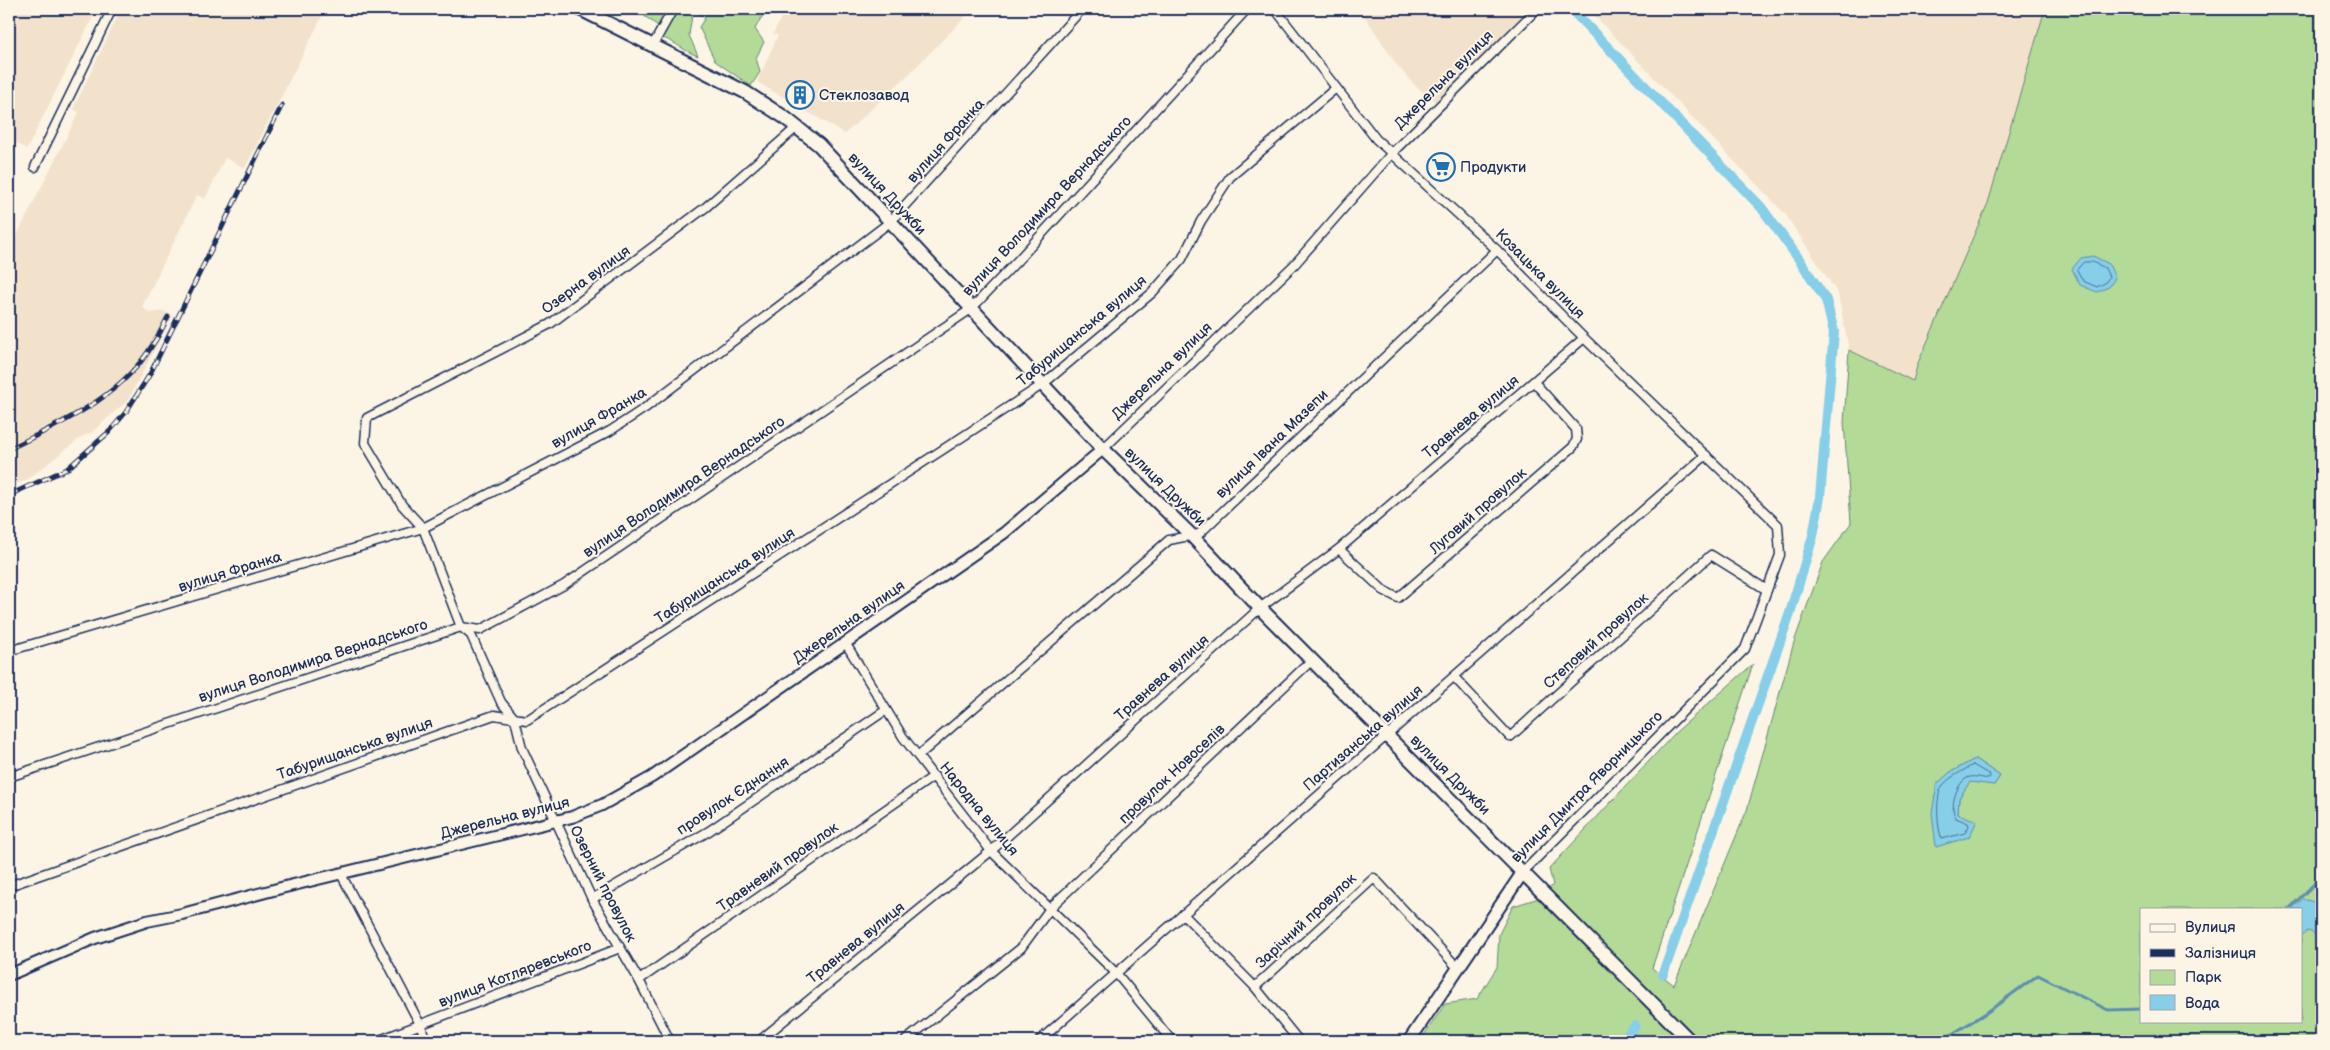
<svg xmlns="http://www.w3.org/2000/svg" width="2330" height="1050" font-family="'Balsamiq Sans',sans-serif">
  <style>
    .built { fill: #f3e2cb }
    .green { fill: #b3da97; stroke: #67847a; fill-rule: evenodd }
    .water { fill: #87cee8; stroke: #5c8eb1 }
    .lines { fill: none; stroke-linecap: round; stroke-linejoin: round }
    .shore { stroke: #466f95; stroke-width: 1 }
    .stream { stroke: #5c8eb1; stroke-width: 3 }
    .canal { stroke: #87cee8; stroke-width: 10 }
    .minor-casing { stroke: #1b2f5e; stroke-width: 11 }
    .tertiary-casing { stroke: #1b2f5e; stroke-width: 14 }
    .secondary-casing { stroke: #1b2f5e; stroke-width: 15 }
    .primary-casing { stroke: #1b2f5e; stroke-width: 16 }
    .minor { stroke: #fcf5e5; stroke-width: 8 }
    .tertiary { stroke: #fcf5e5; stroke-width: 10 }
    .secondary { stroke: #fcf5e5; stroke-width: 11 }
    .primary { stroke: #fcf5e5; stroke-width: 12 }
    .rail-casing { stroke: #1b2f5e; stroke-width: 5 }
    .rail { stroke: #fcf5e5; stroke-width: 3; stroke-dasharray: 9; stroke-linecap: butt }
    .labels { text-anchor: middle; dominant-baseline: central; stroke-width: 4; stroke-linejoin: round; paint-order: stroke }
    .street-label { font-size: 15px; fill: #1b2f5e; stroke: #fcf5e5 }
    .poi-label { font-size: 15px; fill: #1b2f5e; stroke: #fcf5e5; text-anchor: start }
  </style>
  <rect width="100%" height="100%" fill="#fcf5e5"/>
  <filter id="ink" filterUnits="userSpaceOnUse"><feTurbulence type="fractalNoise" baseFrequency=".02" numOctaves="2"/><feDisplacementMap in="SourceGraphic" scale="10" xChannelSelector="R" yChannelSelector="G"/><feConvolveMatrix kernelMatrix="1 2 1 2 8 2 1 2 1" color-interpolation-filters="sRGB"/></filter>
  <g filter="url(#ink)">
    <!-- built -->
    <g class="built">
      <polygon points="9,9 97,9 27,149 9,139"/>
      <polygon points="121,9 326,9 245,168 225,158 205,199 197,195 142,307 150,313 163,311 173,315 128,400 91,433 83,436 28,479 9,487 9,251 79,112 73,109"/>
      <polygon points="785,9 973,9 909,74 845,134 757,82 778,35 773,34"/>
      <polygon points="1360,9 1532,9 1436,102 1414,85 1396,64"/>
      <polygon points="1588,9 2045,9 1988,203 1918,363 1913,381 1849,350 1838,294 1785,214"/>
    </g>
    <!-- green -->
    <g class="green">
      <polygon points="646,9 668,9 658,26 643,15"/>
      <path d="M676 9H772L761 18 755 29 764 42 756 58 760 72 751 86 715 61 699 27 705 18 693 9 689 35 698 56C684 51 677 43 663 38L665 30Z"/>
      <path d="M2045 9H2321V1041H1420L1445 1004 1477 999 1497 967 1499 934 1513 906 1539 898 1553 885 1549 869 1676 732 1753 664 1652 968 1674 985 1747 810 1794 642 1823 562 1851 523 1844 422 1849 350 1913 381 1918 363 1988 203ZM1975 759 2000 776 1994 785 1970 781 1959 798 1958 814 1949 773ZM2141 909H2301V1021H2141Z"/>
    </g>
    <!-- water -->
    <g class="water">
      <polygon points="2093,256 2109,264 2115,278 2109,287 2097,292 2080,285 2072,269 2081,258"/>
      <polygon points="1975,759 2000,776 1994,785 1970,782 1959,798 1958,814 1977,821 1969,837 1936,847 1932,813 1937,784 1949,773"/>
      <polygon points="2303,899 2321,904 2320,936 2308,931 2301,936 2301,909 2291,909"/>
    </g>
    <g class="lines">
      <!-- shore -->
      <g class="shore">
        <polygon points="2084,262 2093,262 2105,268 2109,277 2105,283 2097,287 2083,281 2077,270"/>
        <path d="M1973 765 1990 775V778L1988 779C1983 778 1972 775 1967 778 1956 784 1949 808 1956 818L1968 823 1969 826 1965 833 1942 839C1937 829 1935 794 1943 785 1951 776 1963 771 1973 765Z"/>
      </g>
      <!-- stream -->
      <g class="stream">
        <polyline points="2289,909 2321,877"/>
        <polyline points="1941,1041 1986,1013 2038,975 2108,1010 2141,1009"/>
      </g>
      <!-- canal -->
      <g class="canal">
        <polyline points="1571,9 1761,207 1799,259 1826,300 1834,332 1820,497 1813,536 1790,613 1663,974"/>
        <polyline points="1622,1041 1635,1026"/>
      </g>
      <defs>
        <g id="minor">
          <polyline points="1275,9 1376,139 1497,250 1584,338 1778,525 1780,555 1745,649 1523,872"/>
          <polyline points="653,45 673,9"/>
          <polyline points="35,167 112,9"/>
          <polyline points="1103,449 1294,265 1392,153 1537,9"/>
          <polyline points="1339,549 1383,590 1398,598 1573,447 1577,439 1576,429 1534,382"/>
          <polyline points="846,644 903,737 991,851 1116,973 1172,1041"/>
          <polyline points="9,651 423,528 610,431 645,408 890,222 1082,9"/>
          <polyline points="1455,678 1510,737 1711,555 1767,590"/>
          <polyline points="918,756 1169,540 1199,534 1497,250"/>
          <polyline points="9,777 461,627 480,630 564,585 971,309 1019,259 1247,9"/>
          <polyline points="341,874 421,1026 426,1041"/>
          <polyline points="9,886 494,715 527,720 1042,385 1152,293 1182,259 1201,221 1230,177 1336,88"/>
          <polyline points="592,899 709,831 886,710"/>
          <polyline points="1183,914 1255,987 1374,878 1458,968"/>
          <polyline points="639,980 934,776"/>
          <polyline points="1255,987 1299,1041"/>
          <polyline points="377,1041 620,948"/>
          <polyline points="670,1041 639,980 592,899 522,748 515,719 501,702 471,635 461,627 423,528 402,505 365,443 367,418 550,324 706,207 797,127"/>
          <polyline points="759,1041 991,851 1260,608 1339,549 1584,338"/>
          <polyline points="905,1041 1021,948 1051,907 1312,660"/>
          <polyline points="1039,1041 1706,455"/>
        </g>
        <polyline id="tertiary" points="9,975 95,938 147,921 182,914 281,888 572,817 602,805 652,777 1004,533 1103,449"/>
        <polyline id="secondary" points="1409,1041 1523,872"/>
        <polyline id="primary" points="580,9 745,92 784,117 819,145 1103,449 1191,535 1260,608 1690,1041"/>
      </defs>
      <!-- minor casing -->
      <use href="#minor" class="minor-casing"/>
      <!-- tertiary casing -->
      <use href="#tertiary" class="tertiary-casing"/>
      <!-- secondary casing -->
      <use href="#secondary" class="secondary-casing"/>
      <!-- primary casing -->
      <use href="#primary" class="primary-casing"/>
      <!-- minor -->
      <use href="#minor" class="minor"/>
      <!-- tertiary -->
      <use href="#tertiary" class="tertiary"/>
      <!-- secondary -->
      <use href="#secondary" class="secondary"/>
      <!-- primary -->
      <use href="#primary" class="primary"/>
      <defs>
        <g id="rail">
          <path d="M9 449C61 423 122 397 153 344 159 336 163 326 168 317"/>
          <polyline points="9,495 67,469 109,432 126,412 150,374 282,105"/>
        </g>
      </defs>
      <!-- rail casing -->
      <use href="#rail" class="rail-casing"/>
      <!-- rail -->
      <use href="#rail" class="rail"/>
    </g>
  </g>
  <!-- icons -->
  <defs>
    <symbol id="building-ring" viewBox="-11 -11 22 22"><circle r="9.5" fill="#fcf5e5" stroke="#1f6fb2" stroke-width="1.5"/><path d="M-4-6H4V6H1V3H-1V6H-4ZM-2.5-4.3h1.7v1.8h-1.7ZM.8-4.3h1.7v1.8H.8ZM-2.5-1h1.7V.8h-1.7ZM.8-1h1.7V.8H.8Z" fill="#1f6fb2"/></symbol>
    <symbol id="supermarket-ring" viewBox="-11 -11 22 22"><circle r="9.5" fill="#fcf5e5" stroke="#1f6fb2" stroke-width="1.5"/><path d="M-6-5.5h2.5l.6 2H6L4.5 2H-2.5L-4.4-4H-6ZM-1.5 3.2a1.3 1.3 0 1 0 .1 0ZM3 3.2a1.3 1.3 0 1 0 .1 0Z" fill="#1f6fb2"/></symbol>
  </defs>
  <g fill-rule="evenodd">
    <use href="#building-ring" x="784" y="79" width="32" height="32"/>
    <use href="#supermarket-ring" x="1425" y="151" width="32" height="32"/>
  </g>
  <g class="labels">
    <!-- street labels -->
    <g class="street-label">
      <text transform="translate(1444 80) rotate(-45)">Джерельна вулиця</text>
      <text transform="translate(946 141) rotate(-48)">вулиця Франка</text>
      <text transform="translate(887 194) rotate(47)">вулиця Дружби</text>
      <text transform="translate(1047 206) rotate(-47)">вулиця Володимира Вернадського</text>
      <text transform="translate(1540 274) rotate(45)">Козацька вулиця</text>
      <text transform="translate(586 280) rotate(-36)">Озерна вулиця</text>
      <text transform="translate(1082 331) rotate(-40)">Табурищанська вулиця</text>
      <text transform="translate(1162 371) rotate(-44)">Джерельна вулиця</text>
      <text transform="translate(1471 417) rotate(-40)">Травнева вулиця</text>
      <text transform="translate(599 418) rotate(-30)">вулиця Франка</text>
      <text transform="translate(1272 444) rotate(-44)">вулиця Івана Мазепи</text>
      <text transform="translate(684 487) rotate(-34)">вулиця Володимира Вернадського</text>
      <text transform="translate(1165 487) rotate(44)">вулиця Дружби</text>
      <text transform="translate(1478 511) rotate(-41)">Луговий провулок</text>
      <text transform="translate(230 572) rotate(-17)">вулиця Франка</text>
      <text transform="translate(725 576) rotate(-33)">Табурищанська вулиця</text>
      <text transform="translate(849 622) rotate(-35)">Джерельна вулиця</text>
      <text transform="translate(1596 641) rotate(-42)">Степовий провулок</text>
      <text transform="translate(313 661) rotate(-18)">вулиця Володимира Вернадського</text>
      <text transform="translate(1162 678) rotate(-42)">Травнева вулиця</text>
      <text transform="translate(1363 738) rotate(-41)">Партизанська вулиця</text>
      <text transform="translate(355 749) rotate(-19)">Табурищанська вулиця</text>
      <text transform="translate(1172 774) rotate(-43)">провулок Новоселів</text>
      <text transform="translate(1450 775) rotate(45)">вулиця Дружби</text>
      <text transform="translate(1587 787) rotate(-45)">вулиця Дмитра Яворницького</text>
      <text transform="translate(733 796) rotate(-33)">провулок Єднання</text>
      <text transform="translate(979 809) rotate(51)">Народна вулиця</text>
      <text transform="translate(505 818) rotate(-14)">Джерельна вулиця</text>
      <text transform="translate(778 867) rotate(-35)">Травневий провулок</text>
      <text transform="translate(603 884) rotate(63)">Озерний провулок</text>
      <text transform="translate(1306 921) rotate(-43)">Зарічний провулок</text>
      <text transform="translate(856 943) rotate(-39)">Травнева вулиця</text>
      <text transform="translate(515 974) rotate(-21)">вулиця Котляревського</text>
    </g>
    <!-- poi labels -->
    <g class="poi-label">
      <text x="819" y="95">Стеклозавод</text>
      <text x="1460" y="167">Продукти</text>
    </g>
  </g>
  <!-- margin -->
  <rect width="2330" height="1050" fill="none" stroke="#fcf5e5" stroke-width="30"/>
  <rect x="15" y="15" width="2300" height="1020" fill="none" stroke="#1b2f5e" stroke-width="2" filter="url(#ink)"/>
  <!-- legend -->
  <rect x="2140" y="908" width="162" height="115" fill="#fcf5e5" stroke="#a2a6af"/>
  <rect x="2150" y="924" width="25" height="8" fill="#fcf5e5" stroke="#a2a6af"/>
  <text x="2185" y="932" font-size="15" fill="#1b2f5e">Вулиця</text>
  <rect x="2150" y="949" width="25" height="8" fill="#1b2f5e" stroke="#a2a6af"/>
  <text x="2185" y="958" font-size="15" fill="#1b2f5e">Залізниця</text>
  <rect x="2150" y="970" width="25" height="15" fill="#b3da97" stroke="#a2a6af"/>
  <text x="2185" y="982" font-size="15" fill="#1b2f5e">Парк</text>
  <rect x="2150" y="995" width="25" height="15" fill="#87cee8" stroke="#a2a6af"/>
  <text x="2185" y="1008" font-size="15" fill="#1b2f5e">Вода</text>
</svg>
